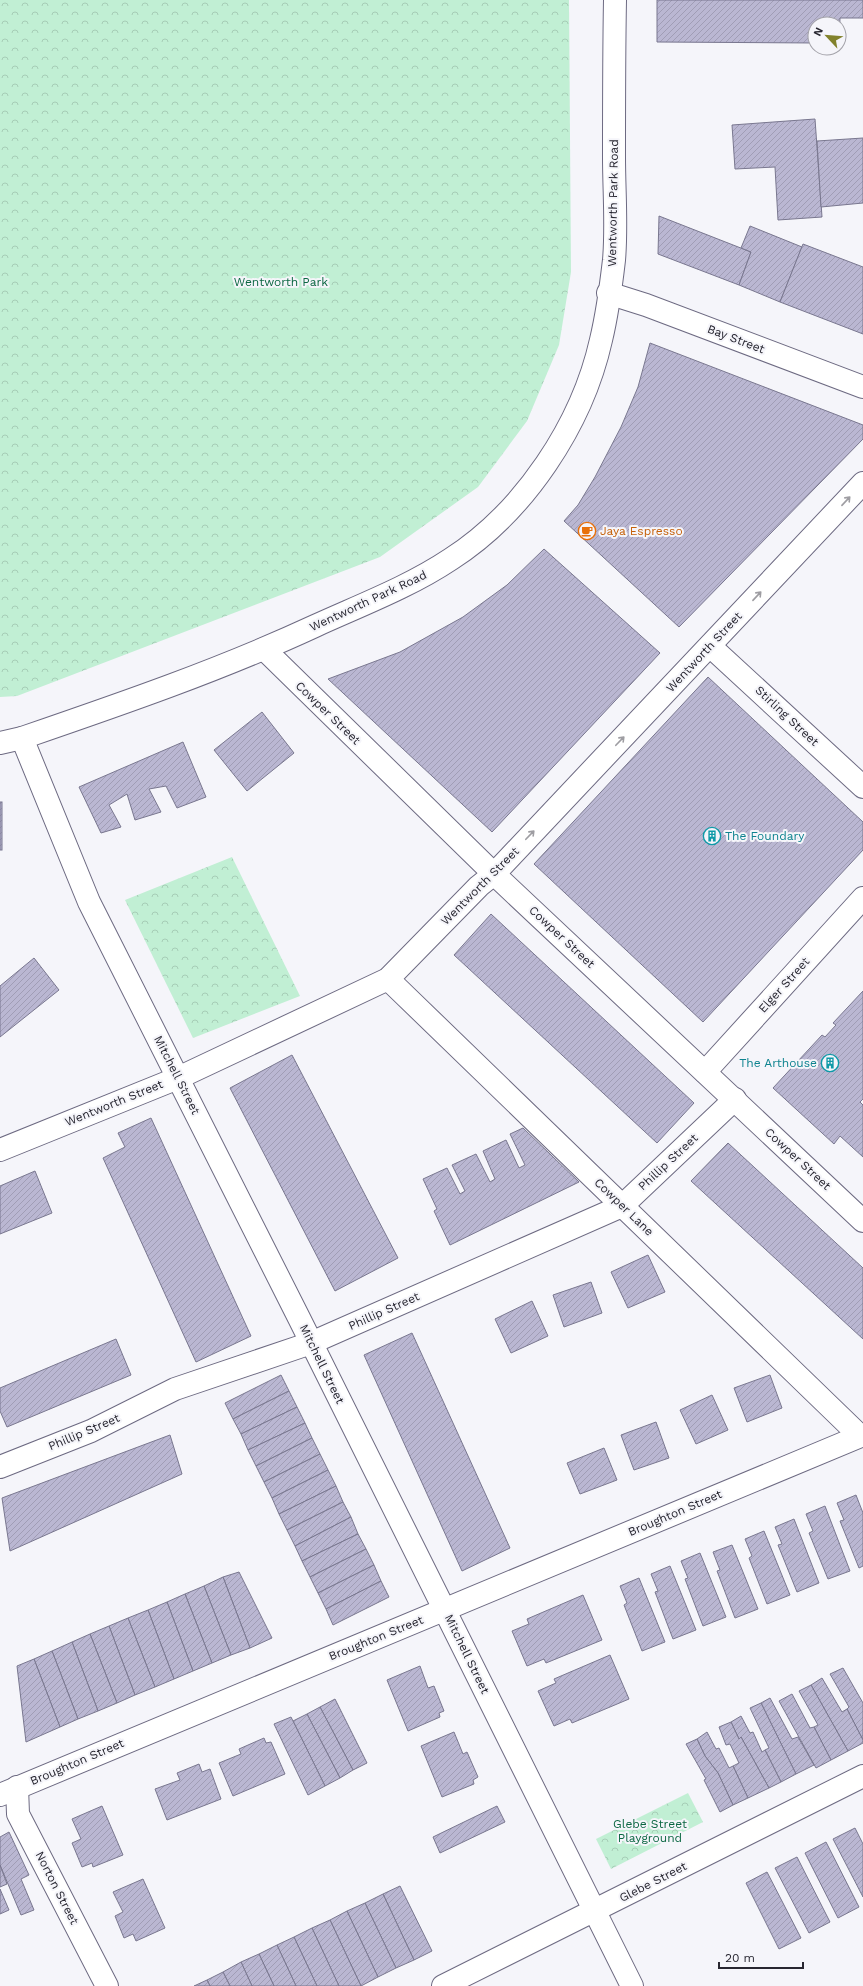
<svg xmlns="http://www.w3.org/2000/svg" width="863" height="1986" font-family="'Work Sans',sans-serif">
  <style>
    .park { fill: url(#park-crowns) }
    .building { fill: url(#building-hatch); stroke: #79778f }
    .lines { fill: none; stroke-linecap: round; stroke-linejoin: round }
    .minor-casing { stroke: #6d6a82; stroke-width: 24 }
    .tertiary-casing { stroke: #6d6a82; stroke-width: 24 }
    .minor { stroke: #fff; stroke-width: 22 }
    .tertiary { stroke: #fff; stroke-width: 22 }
    .oneway { stroke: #9e9da2 }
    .labels { text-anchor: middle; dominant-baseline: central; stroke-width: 4; stroke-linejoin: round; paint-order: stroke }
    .street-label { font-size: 12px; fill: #272630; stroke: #f5f5fa }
    .park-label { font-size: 12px; fill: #0b6742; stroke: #f5f5fa }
    .food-label { font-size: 12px; fill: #c56008; stroke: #f5f5fa; text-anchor: start }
    .culture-label { font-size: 12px; fill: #0d838f; stroke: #f5f5fa; text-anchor: start }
  </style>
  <defs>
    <pattern id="park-crowns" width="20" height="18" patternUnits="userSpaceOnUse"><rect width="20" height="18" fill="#c1efd4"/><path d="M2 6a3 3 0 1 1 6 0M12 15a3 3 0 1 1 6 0" fill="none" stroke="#a6cdb6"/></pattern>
    <pattern id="building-hatch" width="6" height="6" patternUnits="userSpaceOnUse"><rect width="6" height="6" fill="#bab7d2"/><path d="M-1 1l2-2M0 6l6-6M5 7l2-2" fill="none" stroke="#a09db5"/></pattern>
  </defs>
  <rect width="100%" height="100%" fill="#f5f5fa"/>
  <!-- park -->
  <g class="park">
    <polygon points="0,0 569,0 571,272 559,345 527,421 478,487 380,557 17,696 0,697"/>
    <polygon points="232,857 300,996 193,1038 125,900"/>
    <polygon points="688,1793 703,1822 611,1869 596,1839"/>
  </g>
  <!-- building -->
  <g class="building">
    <polygon points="657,0 863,0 863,18 840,18 839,43 839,24 815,24 815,43 657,42"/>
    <polygon points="815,119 822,217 778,220 775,167 735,169 732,125"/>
    <polygon points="863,138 863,203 821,207 817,141"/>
    <polygon points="659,216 751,252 739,285 658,254"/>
    <polygon points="750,226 802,247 780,302 739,285 751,252 741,248"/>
    <polygon points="803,244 863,267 863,334 780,302"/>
    <polygon points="650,343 863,425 863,439 679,627 564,521 578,505 595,477 621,427 638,387"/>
    <polygon points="544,549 660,653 492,832 328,679 400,652 463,617 507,585"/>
    <polygon points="708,677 863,822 863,850 703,1022 534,864"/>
    <polygon points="262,712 294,753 247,791 214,750"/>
    <polygon points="183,742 206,797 177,808 166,786 149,789 161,812 135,820 127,794 109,805 121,827 101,833 79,787"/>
    <rect x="0" y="802" width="2" height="48"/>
    <polygon points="491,914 694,1103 657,1143 454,955"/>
    <polygon points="34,958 59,990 0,1037 0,986"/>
    <polygon points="863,991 863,1099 860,1102 863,1105 863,1157 840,1136 834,1144 773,1088 822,1035 825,1037 836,1025 833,1023"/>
    <polygon points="292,1055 398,1258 335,1291 230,1088"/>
    <polygon points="151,1118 251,1336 196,1362 103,1158 125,1147 118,1133"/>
    <polygon points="523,1128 579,1182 450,1245 434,1211 437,1209 423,1179 447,1168 460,1194 465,1191 452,1165 476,1154 490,1182 495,1179 483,1151 506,1140 519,1168 525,1165 510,1134"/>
    <polygon points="728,1143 863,1268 863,1339 691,1181"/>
    <polygon points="35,1171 52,1213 0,1234 0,1186"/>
    <polygon points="648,1255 665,1292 628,1308 611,1272"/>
    <polygon points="591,1282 602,1313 564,1327 553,1295"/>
    <polygon points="532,1301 548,1336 511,1353 495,1319"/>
    <polygon points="412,1333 510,1548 462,1571 364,1355"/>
    <polygon points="116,1339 131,1375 7,1427 0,1411 0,1388"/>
    <polygon points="281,1375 289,1391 233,1419 225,1403"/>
    <polygon points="770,1375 782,1408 747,1422 734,1388"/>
    <polygon points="289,1391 297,1407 241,1434 233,1419"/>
    <polygon points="712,1395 728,1430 696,1444 680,1410"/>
    <polygon points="297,1407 305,1423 248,1450 241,1434"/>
    <polygon points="656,1422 669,1458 634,1470 621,1435"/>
    <polygon points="305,1423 312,1438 256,1466 248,1450"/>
    <polygon points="170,1435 182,1474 10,1551 2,1498"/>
    <polygon points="312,1438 320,1454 264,1482 256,1466"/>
    <polygon points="604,1448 617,1480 580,1494 567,1463"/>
    <polygon points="320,1454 328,1470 272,1498 264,1482"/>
    <polygon points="328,1470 336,1486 279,1514 272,1498"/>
    <polygon points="336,1486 343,1502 287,1530 279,1514"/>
    <polygon points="856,1495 863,1513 863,1566 859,1568 840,1521 844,1520 837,1503"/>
    <polygon points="343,1502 351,1517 295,1546 287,1530"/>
    <polygon points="825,1506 850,1571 828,1579 809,1533 813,1531 806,1514"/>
    <polygon points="351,1517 358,1534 302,1561 295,1546"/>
    <polygon points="794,1519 819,1583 797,1592 778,1545 782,1544 775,1527"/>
    <polygon points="764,1531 790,1595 767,1604 749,1558 752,1556 745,1539"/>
    <polygon points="358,1534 366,1549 310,1577 302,1561"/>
    <polygon points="732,1545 758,1609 735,1618 717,1571 720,1570 713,1552"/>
    <polygon points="366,1549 374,1565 318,1593 310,1577"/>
    <polygon points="700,1553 726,1617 703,1626 685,1579 688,1578 681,1561"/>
    <polygon points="374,1565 381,1581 326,1609 318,1593"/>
    <polygon points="670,1566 696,1630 673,1639 655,1592 658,1591 651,1574"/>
    <polygon points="239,1572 272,1638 250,1648 223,1577"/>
    <polygon points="223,1577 250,1648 231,1655 204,1586"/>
    <polygon points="639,1578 665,1642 642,1651 624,1605 627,1603 620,1586"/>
    <polygon points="381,1581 389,1597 333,1625 326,1609"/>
    <polygon points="204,1586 231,1655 212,1663 185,1594"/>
    <polygon points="185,1594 212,1663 193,1671 167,1602"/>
    <polygon points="583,1595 602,1640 546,1663 544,1659 527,1666 512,1631 529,1624 527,1619"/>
    <polygon points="167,1602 193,1671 174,1679 148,1610"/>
    <polygon points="148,1610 174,1679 155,1687 128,1618"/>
    <polygon points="128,1618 155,1687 135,1695 109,1626"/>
    <polygon points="109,1626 135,1695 117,1703 90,1634"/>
    <polygon points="90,1634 117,1703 98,1711 72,1642"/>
    <polygon points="72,1642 98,1711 78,1719 52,1651"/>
    <polygon points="52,1651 78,1719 60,1727 34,1659"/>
    <polygon points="610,1655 629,1699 572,1723 570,1719 554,1726 538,1691 556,1683 554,1679"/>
    <polygon points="34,1659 60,1727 26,1742 17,1666"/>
    <polygon points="420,1666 428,1688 434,1686 444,1711 439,1713 440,1717 408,1731 387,1680"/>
    <polygon points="843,1668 863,1703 863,1740 847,1709 849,1707 830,1674"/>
    <polygon points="822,1678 842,1712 847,1709 863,1740 863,1743 848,1751 811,1685"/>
    <polygon points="811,1685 848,1751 831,1760 814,1727 818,1725 799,1691"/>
    <polygon points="792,1694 810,1728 814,1727 831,1760 816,1768 779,1701"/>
    <polygon points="770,1698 792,1739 798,1737 814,1765 796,1774 761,1703"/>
    <polygon points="335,1699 367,1763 353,1770 320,1707"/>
    <polygon points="761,1703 796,1774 781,1782 765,1750 769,1748 750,1708"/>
    <polygon points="320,1707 353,1770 340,1778 307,1714"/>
    <polygon points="307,1714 340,1778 325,1786 293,1721"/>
    <polygon points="741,1716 750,1733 753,1732 762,1752 765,1750 781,1782 769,1788 741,1737 739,1739 731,1722"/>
    <polygon points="291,1717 325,1786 308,1795 274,1724"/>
    <polygon points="731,1722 739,1739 741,1737 769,1788 748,1798 733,1766 739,1763 730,1744 726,1745 719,1727"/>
    <polygon points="454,1732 463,1754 467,1752 478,1777 473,1780 474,1784 442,1797 421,1746"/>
    <polygon points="707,1732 716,1749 719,1748 729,1768 733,1766 748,1798 733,1805 718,1773 705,1756 697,1739"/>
    <polygon points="264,1738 266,1743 271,1742 285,1774 233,1796 219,1763 241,1754 239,1749"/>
    <polygon points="697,1739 705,1756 718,1773 733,1805 720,1812 704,1780 706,1779 686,1744"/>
    <polygon points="199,1764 202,1772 210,1769 221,1799 167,1820 155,1789 180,1780 177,1773"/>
    <polygon points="102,1806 123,1855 93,1867 92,1863 82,1867 72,1843 81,1839 72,1819"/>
    <polygon points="497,1806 505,1822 440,1853 433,1837"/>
    <polygon points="855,1828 863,1844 863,1897 833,1839"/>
    <polygon points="9,1832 29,1875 21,1879 34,1910 21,1915 0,1865 0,1837"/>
    <polygon points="826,1842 859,1907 838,1918 805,1853"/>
    <polygon points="797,1857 830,1922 809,1933 775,1868"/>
    <polygon points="0,1865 7,1884 0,1887"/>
    <polygon points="767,1872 801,1938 779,1949 746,1883"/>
    <polygon points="143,1879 165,1928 136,1941 133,1934 124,1938 115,1916 123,1912 113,1892"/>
    <polygon points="400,1886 432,1951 414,1960 383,1894"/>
    <polygon points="0,1889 9,1910 0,1914"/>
    <polygon points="383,1894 414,1960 396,1968 365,1903"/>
    <polygon points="365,1903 396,1968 378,1977 347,1911"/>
    <polygon points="347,1911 378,1977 361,1986 330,1920"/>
    <polygon points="330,1920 361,1986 339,1986 312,1928"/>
    <polygon points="312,1928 339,1986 317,1986 294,1937"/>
    <polygon points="294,1937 317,1986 296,1986 277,1945"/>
    <polygon points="277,1945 296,1986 274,1986 259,1954"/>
    <polygon points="259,1954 274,1986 252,1986 241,1962"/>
    <polygon points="241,1962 252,1986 230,1986 223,1972"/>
    <polygon points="223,1972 230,1986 210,1986 207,1980"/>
    <polygon points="207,1980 210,1986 194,1986"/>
  </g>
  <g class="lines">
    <defs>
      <g id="minor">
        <polyline points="608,293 646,305 863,387"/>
        <polyline points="710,646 863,787"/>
        <polyline points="264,649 494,874 863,1221"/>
        <polyline points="22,738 89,902 299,1318 632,1986"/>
        <polyline points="388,979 860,1436"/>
        <polyline points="705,1072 863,898"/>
        <polyline points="0,1150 178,1078 388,979 479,886 494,874 863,483"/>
        <polyline points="0,1467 91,1431 175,1389 311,1343 622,1206 735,1099"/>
        <polyline points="17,1787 18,1814 107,1986"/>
        <polyline points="0,1795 863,1435"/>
        <polyline points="443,1986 863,1776"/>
      </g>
      <path id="tertiary" d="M0 743 22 738C121 704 220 670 315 626 361 605 409 587 451 559 524 512 582 425 601 340 607 315 611 286 614 260 617 226 614 191 614 157 614 105 614 52 615 0"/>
    </defs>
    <!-- minor casing -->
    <use href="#minor" class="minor-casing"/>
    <!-- tertiary casing -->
    <use href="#tertiary" class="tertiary-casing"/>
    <!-- minor -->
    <use href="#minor" class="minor"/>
    <!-- tertiary -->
    <use href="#tertiary" class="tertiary"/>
  </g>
  <!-- one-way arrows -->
  <defs><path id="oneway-shaft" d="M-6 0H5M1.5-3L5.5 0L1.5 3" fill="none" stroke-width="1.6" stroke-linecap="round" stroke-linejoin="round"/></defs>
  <g class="oneway">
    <use href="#oneway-shaft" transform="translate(846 501) rotate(-47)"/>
    <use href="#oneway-shaft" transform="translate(757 596) rotate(-47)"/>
    <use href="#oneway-shaft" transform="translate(620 741) rotate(-46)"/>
    <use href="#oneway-shaft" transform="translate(530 835) rotate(-46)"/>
  </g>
  <!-- icons -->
  <defs>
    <symbol id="cafe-ring" viewBox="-11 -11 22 22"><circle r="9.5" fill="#f5f5fa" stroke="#e8710a" stroke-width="1.5"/><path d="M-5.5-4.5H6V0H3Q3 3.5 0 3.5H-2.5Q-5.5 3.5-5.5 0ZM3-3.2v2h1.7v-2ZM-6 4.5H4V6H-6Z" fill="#e8710a"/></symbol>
    <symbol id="building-ring" viewBox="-11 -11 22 22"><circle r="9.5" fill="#f5f5fa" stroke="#0f9aa8" stroke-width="1.5"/><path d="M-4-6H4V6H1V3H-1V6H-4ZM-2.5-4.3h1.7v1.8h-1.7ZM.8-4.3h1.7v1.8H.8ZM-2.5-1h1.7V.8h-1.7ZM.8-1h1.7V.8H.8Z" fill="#0f9aa8"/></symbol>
  </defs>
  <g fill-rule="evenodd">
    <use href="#cafe-ring" x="577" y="521" width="20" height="20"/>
    <use href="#building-ring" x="702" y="826" width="20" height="20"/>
    <use href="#building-ring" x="820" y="1053" width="20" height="20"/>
  </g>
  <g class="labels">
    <!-- street labels -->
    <g class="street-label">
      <text transform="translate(613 203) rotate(-89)">Wentworth Park Road</text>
      <text transform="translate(736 339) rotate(21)">Bay Street</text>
      <text transform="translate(368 601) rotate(-25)">Wentworth Park Road</text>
      <text transform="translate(704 652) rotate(-47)">Wentworth Street</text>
      <text transform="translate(328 713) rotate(44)">Cowper Street</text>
      <text transform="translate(787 716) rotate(43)">Stirling Street</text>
      <text transform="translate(480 886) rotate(-45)">Wentworth Street</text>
      <text transform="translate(562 937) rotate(43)">Cowper Street</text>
      <text transform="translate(784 985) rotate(-48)">Elger Street</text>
      <text transform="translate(177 1075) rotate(63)">Mitchell Street</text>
      <text transform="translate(114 1103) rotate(-22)">Wentworth Street</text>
      <text transform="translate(798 1159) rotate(43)">Cowper Street</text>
      <text transform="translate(668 1162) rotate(-43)">Phillip Street</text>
      <text transform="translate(624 1207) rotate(44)">Cowper Lane</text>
      <text transform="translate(384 1311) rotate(-24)">Phillip Street</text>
      <text transform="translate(322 1364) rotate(64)">Mitchell Street</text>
      <text transform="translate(84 1432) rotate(-23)">Phillip Street</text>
      <text transform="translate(675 1513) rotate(-23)">Broughton Street</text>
      <text transform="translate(376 1638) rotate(-22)">Broughton Street</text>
      <text transform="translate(467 1654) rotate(64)">Mitchell Street</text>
      <text transform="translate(77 1762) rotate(-23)">Broughton Street</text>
      <text transform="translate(653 1882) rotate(-27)">Glebe Street</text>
      <text transform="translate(57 1888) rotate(63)">Norton Street</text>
    </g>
    <!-- park labels -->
    <g class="park-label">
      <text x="281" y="282">Wentworth Park</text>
      <text x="650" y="1824">Glebe Street<tspan x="650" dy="14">Playground</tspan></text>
    </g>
    <!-- food labels -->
    <g class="food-label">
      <text x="600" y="531">Jaya Espresso</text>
    </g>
    <!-- culture labels -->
    <g class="culture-label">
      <text x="725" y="836">The Foundary</text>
      <text x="817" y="1063" text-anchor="end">The Arthouse</text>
    </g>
  </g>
  <!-- north arrow -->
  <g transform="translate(827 36) rotate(296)"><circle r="19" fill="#f5f5fa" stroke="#a3a2a9"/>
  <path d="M0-3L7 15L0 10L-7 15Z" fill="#82822c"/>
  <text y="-6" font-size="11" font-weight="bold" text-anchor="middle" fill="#272630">N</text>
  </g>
  <!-- scale -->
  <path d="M719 1962v6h84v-6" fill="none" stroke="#272630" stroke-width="2"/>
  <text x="725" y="1962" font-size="12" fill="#272630" stroke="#f5f5fa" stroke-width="3" paint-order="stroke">20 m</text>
</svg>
